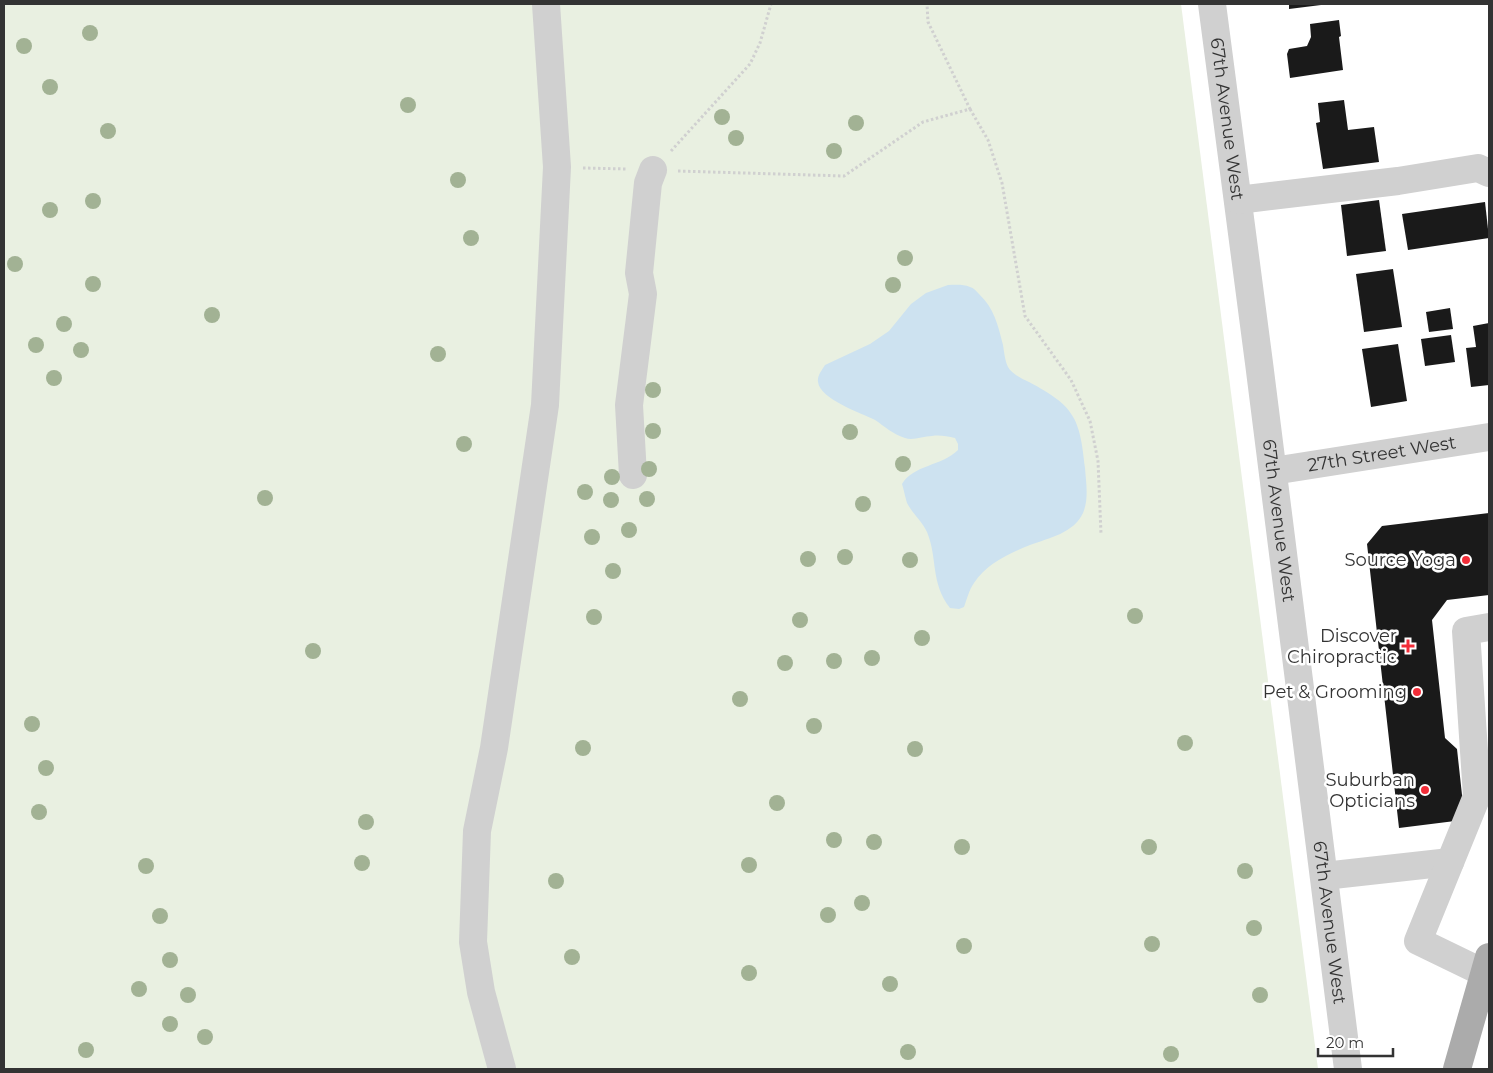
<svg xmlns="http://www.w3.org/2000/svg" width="1493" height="1073" font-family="Montserrat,sans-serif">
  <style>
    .green { fill: #e9f0e1 }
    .water { fill: #cde2f0 }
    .building { fill: #1a1a1a }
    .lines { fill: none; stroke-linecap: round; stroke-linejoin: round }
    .path { stroke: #d0d0d0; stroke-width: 3; stroke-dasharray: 2.5 2.5; stroke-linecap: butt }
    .minor { stroke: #d0d0d0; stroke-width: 28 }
    .major { stroke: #ababab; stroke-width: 28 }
    .tree { fill: #a2b294 }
    .poi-dot { fill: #f22d38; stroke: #fff; stroke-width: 2 }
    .labels { text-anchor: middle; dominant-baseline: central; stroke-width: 5; stroke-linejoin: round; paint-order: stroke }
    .street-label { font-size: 18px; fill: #333; stroke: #fff }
    .poi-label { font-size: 18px; fill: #333; stroke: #fff; text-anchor: end }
  </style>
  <rect width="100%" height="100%" fill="#fff"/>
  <!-- green -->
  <polygon class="green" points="4,4 1181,4 1318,1069 4,1069"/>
  <!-- water -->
  <path class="water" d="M948 285C955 285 963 284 970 287 974 288 976 291 979 294 994 308 998 325 1003 345 1004 351 1005 361 1008 367 1012 374 1022 379 1029 382 1074 406 1080 417 1085 468 1086 482 1089 499 1083 513 1074 533 1049 538 1030 545 1010 553 986 564 974 583 969 590 967 599 964 607L959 609 950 608C930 582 938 559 927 532 922 521 912 513 907 503 905 497 904 490 902 484 913 465 942 466 958 450V444L955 438C947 436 939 435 932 436 923 436 913 441 905 438 894 435 884 426 875 420 861 413 820 399 818 382 817 376 822 370 825 365L870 344 889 331 911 304 926 293Z"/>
  <!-- building -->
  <g class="building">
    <polygon points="1289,4 1321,4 1321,5 1289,9"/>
    <polygon points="1339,20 1341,36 1339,37 1343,70 1290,78 1287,54 1289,49 1307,46 1311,37 1310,24"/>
    <polygon points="1344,100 1348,130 1374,127 1379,162 1323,169 1316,123 1320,122 1318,103"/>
    <polygon points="1379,200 1386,251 1347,256 1341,205"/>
    <polygon points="1485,202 1489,238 1408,250 1402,214"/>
    <polygon points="1393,269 1402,327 1364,332 1356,274"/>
    <polygon points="1450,308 1453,329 1429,332 1426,312"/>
    <polygon points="1489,323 1489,385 1471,387 1466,348 1476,347 1473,326"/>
    <polygon points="1451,335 1455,362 1425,366 1421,339"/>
    <polygon points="1398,344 1407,401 1371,407 1362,349"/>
    <polygon points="1489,513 1489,595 1447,600 1432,620 1445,738 1457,749 1463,804 1455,821 1399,828 1367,544 1382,526"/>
  </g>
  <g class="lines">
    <!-- path -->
    <g class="path">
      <polyline points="970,109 988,140 1002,183 1025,316 1071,380 1090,421 1098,461 1101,534"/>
      <polyline points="671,151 750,64 760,43 771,4"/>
      <polyline points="583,168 627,169"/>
      <polyline points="678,171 844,176 923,122 970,109 928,22 927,4"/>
    </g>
    <!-- minor -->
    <g class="minor">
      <path id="s1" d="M1212 4 1259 363 1348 1069"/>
      <polyline points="1238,200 1398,181 1478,168 1489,173"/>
      <path id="s2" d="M1273 471 1489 437"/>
      <polyline points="633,475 629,405 643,294 639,273 648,183 653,170"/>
      <polyline points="1324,876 1450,862"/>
      <polyline points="1484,973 1418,941 1477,796 1466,631 1489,627"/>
      <polyline points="502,1069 481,992 473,942 477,831 494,748 545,405 557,167 546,4"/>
    </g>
    <!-- major -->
    <polyline class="major" points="1457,1069 1489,957"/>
  </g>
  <!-- trees -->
  <g class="tree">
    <circle cx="90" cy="33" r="8"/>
    <circle cx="24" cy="46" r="8"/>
    <circle cx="50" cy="87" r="8"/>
    <circle cx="408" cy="105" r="8"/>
    <circle cx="722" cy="117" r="8"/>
    <circle cx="856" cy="123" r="8"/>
    <circle cx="108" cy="131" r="8"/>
    <circle cx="736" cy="138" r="8"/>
    <circle cx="834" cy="151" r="8"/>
    <circle cx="458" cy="180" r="8"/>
    <circle cx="93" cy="201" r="8"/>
    <circle cx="50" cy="210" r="8"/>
    <circle cx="471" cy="238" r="8"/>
    <circle cx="905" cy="258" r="8"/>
    <circle cx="15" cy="264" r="8"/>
    <circle cx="93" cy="284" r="8"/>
    <circle cx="893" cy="285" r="8"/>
    <circle cx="212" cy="315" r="8"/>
    <circle cx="64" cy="324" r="8"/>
    <circle cx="36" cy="345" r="8"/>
    <circle cx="81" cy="350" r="8"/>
    <circle cx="438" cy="354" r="8"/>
    <circle cx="54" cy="378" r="8"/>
    <circle cx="653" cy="390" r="8"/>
    <circle cx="653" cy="431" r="8"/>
    <circle cx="850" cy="432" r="8"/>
    <circle cx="464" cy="444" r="8"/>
    <circle cx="903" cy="464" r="8"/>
    <circle cx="649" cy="469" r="8"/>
    <circle cx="612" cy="477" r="8"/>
    <circle cx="585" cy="492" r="8"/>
    <circle cx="265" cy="498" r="8"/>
    <circle cx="647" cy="499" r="8"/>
    <circle cx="611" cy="500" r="8"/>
    <circle cx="863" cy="504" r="8"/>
    <circle cx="629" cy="530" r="8"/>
    <circle cx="592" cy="537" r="8"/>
    <circle cx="845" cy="557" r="8"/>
    <circle cx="808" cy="559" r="8"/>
    <circle cx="910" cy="560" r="8"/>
    <circle cx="613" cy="571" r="8"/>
    <circle cx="1135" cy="616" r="8"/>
    <circle cx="594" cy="617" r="8"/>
    <circle cx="800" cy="620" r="8"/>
    <circle cx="922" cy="638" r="8"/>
    <circle cx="313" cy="651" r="8"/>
    <circle cx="872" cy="658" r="8"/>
    <circle cx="834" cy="661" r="8"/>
    <circle cx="785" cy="663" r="8"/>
    <circle cx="740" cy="699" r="8"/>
    <circle cx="32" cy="724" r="8"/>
    <circle cx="814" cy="726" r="8"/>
    <circle cx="1185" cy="743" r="8"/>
    <circle cx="583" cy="748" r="8"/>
    <circle cx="915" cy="749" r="8"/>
    <circle cx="46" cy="768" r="8"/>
    <circle cx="777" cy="803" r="8"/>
    <circle cx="39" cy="812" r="8"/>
    <circle cx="366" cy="822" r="8"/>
    <circle cx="834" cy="840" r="8"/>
    <circle cx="874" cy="842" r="8"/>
    <circle cx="962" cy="847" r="8"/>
    <circle cx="1149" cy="847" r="8"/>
    <circle cx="362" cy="863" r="8"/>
    <circle cx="749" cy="865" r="8"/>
    <circle cx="146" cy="866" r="8"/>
    <circle cx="1245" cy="871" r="8"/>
    <circle cx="556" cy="881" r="8"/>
    <circle cx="862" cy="903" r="8"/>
    <circle cx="828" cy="915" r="8"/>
    <circle cx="160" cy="916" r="8"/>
    <circle cx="1254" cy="928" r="8"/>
    <circle cx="1152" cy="944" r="8"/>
    <circle cx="964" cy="946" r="8"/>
    <circle cx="572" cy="957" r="8"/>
    <circle cx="170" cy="960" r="8"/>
    <circle cx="749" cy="973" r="8"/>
    <circle cx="890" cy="984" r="8"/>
    <circle cx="139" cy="989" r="8"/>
    <circle cx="188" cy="995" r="8"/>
    <circle cx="1260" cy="995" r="8"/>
    <circle cx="170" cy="1024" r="8"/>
    <circle cx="205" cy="1037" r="8"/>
    <circle cx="86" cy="1050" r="8"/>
    <circle cx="908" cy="1052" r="8"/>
    <circle cx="1171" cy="1054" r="8"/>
  </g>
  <!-- markers -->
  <g class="poi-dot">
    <circle cx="1466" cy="560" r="5"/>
    <path d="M1405.5 638.5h5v5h5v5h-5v5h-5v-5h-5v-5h5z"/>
    <circle cx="1417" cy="692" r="5"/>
    <circle cx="1425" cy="790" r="5"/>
  </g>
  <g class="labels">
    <!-- street labels -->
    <g class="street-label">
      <text stroke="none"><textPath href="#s1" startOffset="116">67th Avenue West</textPath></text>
      <text stroke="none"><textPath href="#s2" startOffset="110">27th Street West</textPath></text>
      <text stroke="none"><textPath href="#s1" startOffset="521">67th Avenue West</textPath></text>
      <text stroke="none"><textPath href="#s1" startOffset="926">67th Avenue West</textPath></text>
    </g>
    <!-- poi labels -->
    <g class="poi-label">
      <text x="1456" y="560">Source Yoga</text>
      <text x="1397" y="636">Discover<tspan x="1397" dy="21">Chiropractic</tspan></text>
      <text x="1407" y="692">Pet &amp; Grooming</text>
      <text x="1415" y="780">Suburban<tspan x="1415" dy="21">Opticians</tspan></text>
    </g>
  </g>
  <!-- border -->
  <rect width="1493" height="1073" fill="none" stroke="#333333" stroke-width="10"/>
  <!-- scale -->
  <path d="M1318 1048v8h75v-8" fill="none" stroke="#333333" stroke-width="2.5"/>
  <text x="1326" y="1048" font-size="15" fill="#333333" stroke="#ffffff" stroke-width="4" paint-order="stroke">20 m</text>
</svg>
